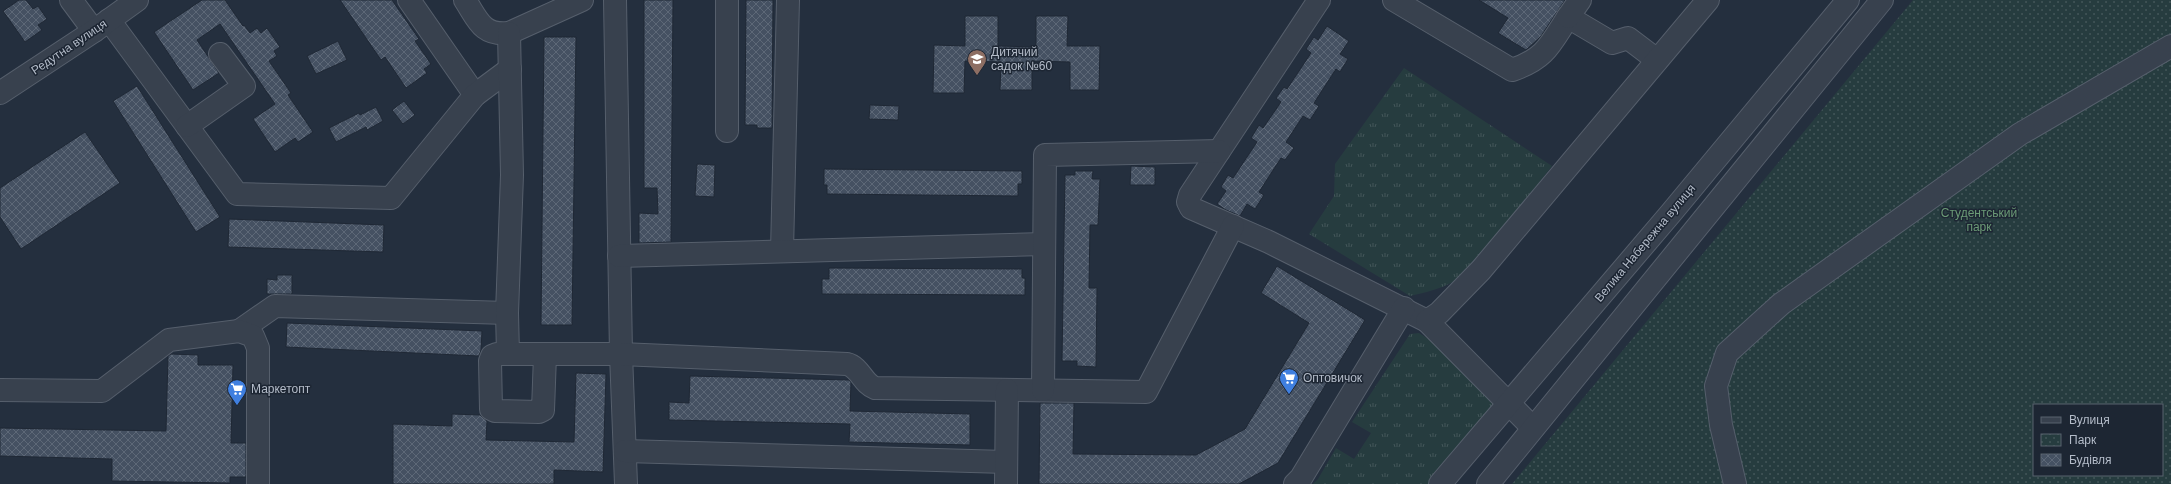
<svg xmlns="http://www.w3.org/2000/svg" width="2171" height="484" font-family="Arial,sans-serif">
  <style>
    .grass { fill: url(#grass-tufts) }
    .park { fill: url(#park-dots); fill-rule: evenodd }
    .building { fill: url(#building-cross-hatch); stroke: #1f2835 }
    .lines { fill: none; stroke-linecap: round; stroke-linejoin: round }
    .minor-casing { stroke: #565f6c; stroke-width: 24 }
    .minor { stroke: #38414e; stroke-width: 22 }
    .labels { text-anchor: middle; dominant-baseline: central; stroke-width: 3; stroke-linejoin: round; paint-order: stroke }
    .street-label { font-size: 12px; fill: #b4bcc9; stroke: #1d2633 }
    .poi-label { font-size: 12px; fill: #b4bcc9; stroke: #1d2633; text-anchor: start }
    .park-label { font-size: 12px; fill: #6b9a76; stroke: #1d2633 }
  </style>
  <defs>
    <pattern id="grass-tufts" width="24" height="20" patternUnits="userSpaceOnUse"><rect width="24" height="20" fill="#263c3f"/><path d="M3 7l-1-3M5 7V3M7 7l1-3M15 17l-1-3M17 17v-4M19 17l1-3" fill="none" stroke="#435659"/></pattern>
    <pattern id="park-dots" width="8" height="8" patternUnits="userSpaceOnUse"><rect width="8" height="8" fill="#263c3f"/><path d="M2 2h.1M6 6h.1" fill="none" stroke="#435659" stroke-width="1.8" stroke-linecap="round"/></pattern>
    <pattern id="building-cross-hatch" width="8" height="8" patternUnits="userSpaceOnUse"><rect width="8" height="8" fill="#455162"/><path d="M0 0l8 8M0 8l8-8" fill="none" stroke="#5d6877"/></pattern>
  </defs>
  <rect width="100%" height="100%" fill="#242f3e"/>
  <!-- grass -->
  <g class="grass">
    <path d="M1404 68 1552 166 1472 269C1454 285 1433 291 1410 296L1309 234 1334 196 1335 164Z"/>
    <polygon points="1419,333 1430,340 1491,395 1494,405 1432,484 1313,484 1318,479 1336,448 1354,459 1371,433 1352,422 1410,334"/>
  </g>
  <!-- park -->
  <path class="park" d="M1913 0H2171V484H1512ZM2034 405H2162V475H2034Z"/>
  <!-- building -->
  <g class="building">
    <polygon points="19,0 26,0 33,9 38,6 47,19 38,25 42,30 25,42 3,11"/>
    <polygon points="202,0 225,0 243,26 244,25 250,33 257,28 261,33 267,28 280,47 274,51 277,56 269,61 291,93 288,95 313,132 298,142 295,138 275,152 253,119 275,104 220,24 197,40 219,73 193,90 154,32"/>
    <polygon points="340,0 392,0 419,39 415,41 431,64 424,69 427,73 406,88 385,57 381,60"/>
    <polygon points="644,0 673,0 671,242 639,243 639,213 658,214 657,188 644,188"/>
    <polygon points="746,0 773,0 772,128 757,128 757,125 745,125"/>
    <polygon points="1479,0 1565,0 1541,36 1526,50 1498,33 1508,18"/>
    <polygon points="965,16 998,16 998,46 1036,47 1036,16 1068,16 1067,46 1100,46 1099,90 1070,90 1070,62 1032,61 1032,90 1000,90 1001,62 965,61 964,93 933,93 934,45 965,46"/>
    <polygon points="1327,26 1349,41 1340,54 1348,59 1340,72 1336,69 1314,103 1319,106 1310,120 1303,116 1286,142 1294,148 1285,160 1281,158 1259,192 1264,195 1255,209 1247,204 1240,216 1226,210 1217,204 1226,191 1221,187 1228,175 1233,178 1257,142 1251,138 1259,125 1263,128 1281,102 1276,98 1284,87 1287,89 1311,53 1306,49 1314,37 1318,40"/>
    <polygon points="544,37 576,37 572,325 541,325"/>
    <polygon points="338,41 347,60 316,74 307,56"/>
    <polygon points="137,86 220,217 196,232 113,101"/>
    <polygon points="404,101 415,115 403,124 392,110"/>
    <polygon points="870,105 899,106 898,120 869,119"/>
    <polygon points="376,107 383,121 367,130 366,127 336,142 329,128 359,113 360,115"/>
    <polygon points="85,132 120,183 21,249 0,217 0,188"/>
    <polygon points="697,164 715,165 714,197 695,196"/>
    <polygon points="1131,166 1155,167 1155,185 1130,185"/>
    <polygon points="824,169 1022,171 1022,184 1018,184 1018,196 827,194 827,185 824,185"/>
    <polygon points="1075,171 1093,171 1092,179 1100,179 1098,225 1090,225 1089,288 1097,288 1096,367 1077,366 1077,361 1062,361 1065,175 1075,175"/>
    <polygon points="229,219 384,225 383,252 228,247"/>
    <polygon points="1277,266 1365,320 1278,463 1239,484 1039,484 1040,403 1074,403 1073,454 1196,455 1245,429 1309,323 1261,293"/>
    <polygon points="829,268 1022,269 1022,278 1025,278 1025,295 822,294 822,279 829,279"/>
    <polygon points="277,275 292,275 292,294 267,294 267,279 277,280"/>
    <polygon points="287,323 482,331 481,350 479,356 286,347"/>
    <polygon points="171,354 198,355 198,365 233,365 231,443 246,443 246,477 230,477 230,483 112,481 112,459 0,456 0,428 166,431 168,356"/>
    <polygon points="576,373 606,374 603,472 554,470 554,484 393,484 393,424 452,426 452,414 480,415 487,421 486,440 574,442"/>
    <polygon points="690,376 849,380 851,382 850,411 970,414 970,445 849,442 850,424 669,420 669,402 689,403"/>
  </g>
  <g class="lines">
    <defs>
      <g id="minor">
        <polyline points="71,0 94,31"/>
        <polyline points="409,0 475,95"/>
        <path d="M465 0C478 20 482 36 509 33L582 0"/>
        <polyline points="615,0 621,354 626,484"/>
        <polyline points="1319,0 1190,195 1188,202 1191,208 1269,242 1427,321"/>
        <path d="M1394 0 1512 70C1545 59 1550 45 1568 17L1612 43 1628 38 1657 60"/>
        <polyline points="1568,17 1580,0"/>
        <polyline points="109,20 237,194 391,198 475,95 510,69"/>
        <polyline points="0,93 94,31 137,0"/>
        <polyline points="187,126 244,86 220,54"/>
        <polyline points="727,131 727,0"/>
        <polyline points="782,251 788,0"/>
        <polyline points="619,256 1044,244"/>
        <polyline points="239,331 275,306 507,313"/>
        <polyline points="508,354 507,313 512,175 509,33"/>
        <path d="M545 355 543 410 539 412 495 411 491 409 490 361 492 356 497 354H621L847 364C860 367 863 384 875 388L1146 392 1233 226"/>
        <polyline points="0,390 102,391 169,340 239,331 253,336 258,348 258,484"/>
        <polyline points="1043,390 1045,155 1219,151"/>
        <polyline points="1533,428 1427,321 1439,313 1481,270 1708,0"/>
        <polyline points="625,451 1006,462"/>
        <polyline points="1006,484 1007,390"/>
        <polyline points="1295,484 1301,478 1404,308"/>
        <polyline points="1440,484 1671,213 1848,0"/>
        <polyline points="1488,484 1882,0"/>
        <polyline points="1735,484 1721,425 1716,386 1727,353 1781,304 2020,134 2171,46"/>
      </g>
    </defs>
    <!-- minor casing -->
    <use href="#minor" class="minor-casing"/>
    <!-- minor -->
    <use href="#minor" class="minor"/>
  </g>
  <!-- icons -->
  <defs>
    <symbol id="school-pin" viewBox="-11 -11 22 30"><path d="M0 17L-7.5 6A9.5 9.5 0 1 1 7.5 6Z" fill="#8d6e63" stroke="#1d2633"/><path d="M0-5L7-2L0 1L-7-2ZM-4 1L0 2.5L4 1V4Q0 6-4 4Z" fill="#fff"/></symbol>
    <symbol id="supermarket-pin" viewBox="-11 -11 22 30"><path d="M0 17L-7.5 6A9.5 9.5 0 1 1 7.5 6Z" fill="#3f7fe0" stroke="#1d2633"/><path d="M-6-5.5h2.5l.6 2H6L4.5 2H-2.5L-4.4-4H-6ZM-1.5 3.2a1.3 1.3 0 1 0 .1 0ZM3 3.2a1.3 1.3 0 1 0 .1 0Z" fill="#fff"/></symbol>
  </defs>
  <g fill-rule="evenodd">
    <use href="#school-pin" x="966" y="48" width="22" height="30"/>
    <use href="#supermarket-pin" x="1278" y="367" width="22" height="30"/>
    <use href="#supermarket-pin" x="226" y="378" width="22" height="30"/>
  </g>
  <g class="labels">
    <!-- street labels -->
    <g class="street-label">
      <text transform="translate(69 47) rotate(-34)">Редутна вулиця</text>
      <text transform="translate(1645 243) rotate(-50)">Велика Набережна вулиця</text>
    </g>
    <!-- poi labels -->
    <g class="poi-label">
      <text x="991" y="52">Дитячий<tspan x="991" dy="14">садок №60</tspan></text>
      <text x="1303" y="378">Оптовичок</text>
      <text x="251" y="389">Маркетопт</text>
    </g>
    <!-- park labels -->
    <g class="park-label">
      <text x="1979" y="213">Студентський<tspan x="1979" dy="14">парк</tspan></text>
    </g>
  </g>
  <!-- legend -->
  <rect x="2033" y="404" width="130" height="72" fill="#1d2633" stroke="#59626f"/>
  <rect x="2041" y="417" width="20" height="6" fill="#38414e" stroke="#59626f"/>
  <text x="2069" y="424" font-size="12" fill="#b4bcc9">Вулиця</text>
  <rect x="2041" y="434" width="20" height="12" fill="url(#park-dots)" stroke="#59626f"/>
  <text x="2069" y="444" font-size="12" fill="#b4bcc9">Парк</text>
  <rect x="2041" y="454" width="20" height="12" fill="url(#building-cross-hatch)" stroke="#59626f"/>
  <text x="2069" y="464" font-size="12" fill="#b4bcc9">Будівля</text>
</svg>
